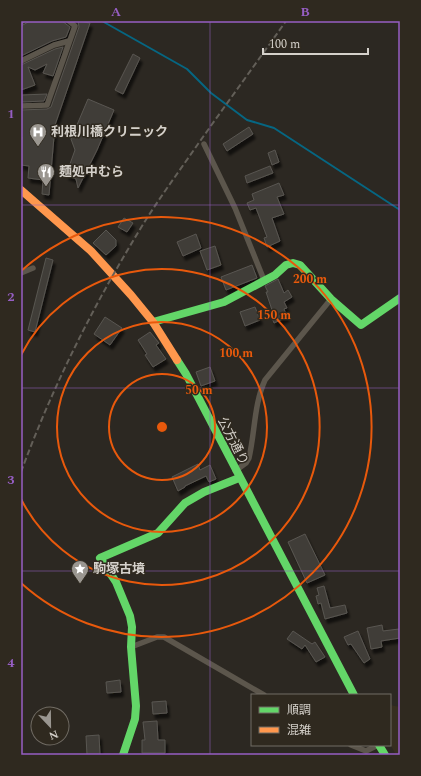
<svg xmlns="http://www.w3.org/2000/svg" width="421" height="776" font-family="Spectral,'Noto Sans JP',serif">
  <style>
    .built { fill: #362e1f }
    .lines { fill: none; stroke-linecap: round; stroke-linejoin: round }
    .stream { stroke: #066682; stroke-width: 2 }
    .building { fill: #403d38; stroke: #595651; filter: url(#shadow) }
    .street { stroke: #5c564c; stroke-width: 5.5 }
    .fast { stroke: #63d668; stroke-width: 8 }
    .slow { stroke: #ff974d; stroke-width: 8 }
    .rail { stroke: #635f58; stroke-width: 2; stroke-dasharray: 6 3; stroke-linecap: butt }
    .grid { fill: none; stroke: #965ec3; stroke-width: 1; stroke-opacity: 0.55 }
    .ring { fill: none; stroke: #e8590c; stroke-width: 2 }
    .labels { text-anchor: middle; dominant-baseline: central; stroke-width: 3; stroke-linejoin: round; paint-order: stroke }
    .poi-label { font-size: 13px; font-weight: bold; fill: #d5d1cb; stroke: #2f291f; text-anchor: start }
    .street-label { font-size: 13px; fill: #d5d1cb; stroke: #2f291f }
    .centre { fill: #e8590c; stroke: #2f291f; stroke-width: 2 }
    .ring-label { font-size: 12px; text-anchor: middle; font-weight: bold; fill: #e8590c; stroke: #2f291f; stroke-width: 3; stroke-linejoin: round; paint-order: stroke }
    .neatline { fill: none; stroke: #965ec3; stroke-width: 1.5 }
    .grid-label { font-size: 13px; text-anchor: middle; font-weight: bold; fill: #965ec3 }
  </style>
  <defs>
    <filter id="shadow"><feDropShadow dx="2.5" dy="4.5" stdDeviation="1" flood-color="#0009"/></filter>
  </defs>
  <rect width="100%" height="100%" fill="#2c2822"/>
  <!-- built -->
  <polygon class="built" points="390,705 400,707 400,755 396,755 390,744"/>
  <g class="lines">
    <!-- stream -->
    <polyline class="stream" points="102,21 187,69 211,93 247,120 274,128 400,210"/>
  </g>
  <!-- building -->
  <g class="building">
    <polygon points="30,21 62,21 70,27 66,37 52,41 21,56 21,26"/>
    <polygon points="78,21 90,23 55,125 49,195 42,194 43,180 28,178 29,166 21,165 22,137 21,137 21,110 47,109 51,107 79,27"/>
    <polygon points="63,47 53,76 43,73 47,64 35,70 28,67 35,85 21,90 21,65 55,49"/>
    <polygon points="133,54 140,58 123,94 115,90"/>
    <polygon points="47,94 44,101 22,102 22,95"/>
    <polygon points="88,99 114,110 97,150 78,188 76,179 66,175 75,150 71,139"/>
    <polygon points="249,127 253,134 227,151 223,144"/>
    <polygon points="275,150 279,162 272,165 268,153"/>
    <polygon points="270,166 273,173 247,183 245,176"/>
    <polygon points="279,183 284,195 277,197 284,214 272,218 280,241 267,247 264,238 267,237 256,208 250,210 247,203 254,200 252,194"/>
    <polygon points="124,218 133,223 127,232 118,227"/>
    <polygon points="106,230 116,240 116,246 106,255 93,243"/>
    <polygon points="196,234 201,248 183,256 177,242"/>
    <polygon points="215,246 221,265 207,270 200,251"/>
    <polygon points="46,258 53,260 35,332 28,330"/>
    <polygon points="252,265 257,278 226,290 221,277"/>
    <polygon points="278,279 284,293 288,290 292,297 284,302 287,308 284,309 287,317 274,323 271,315 273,313 266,292 268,292 265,286"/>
    <polygon points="255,307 260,320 245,326 240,312"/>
    <polygon points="105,317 122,328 110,345 94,334"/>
    <polygon points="150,332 159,343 156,345 166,359 153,367 145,355 147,354 138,340"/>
    <polygon points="210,367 215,381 201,386 196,372"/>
    <polygon points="198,464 200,470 210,465 216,479 209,482 206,476 185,486 185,487 178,491 172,477"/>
    <polygon points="305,534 325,575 307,583 288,542"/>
    <polygon points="324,586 330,608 345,605 347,613 325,619 321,603 318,604 316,596 319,595 317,588"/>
    <polygon points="382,625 383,631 399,629 400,638 381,641 382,647 371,649 367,628"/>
    <polygon points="293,631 312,644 315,642 325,657 316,662 305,645 302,649 287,639"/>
    <polygon points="358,631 370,659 364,663 351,644 348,645 344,637"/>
    <polygon points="120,680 121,692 107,693 106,682"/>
    <polygon points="166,701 167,713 153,714 152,702"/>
    <polygon points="157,721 158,740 165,740 165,753 142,753 142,740 145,740 143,722"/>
    <polygon points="99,735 100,755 87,755 86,736"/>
  </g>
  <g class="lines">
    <!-- street -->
    <g class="street">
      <polyline points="21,22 22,21"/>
      <polyline points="21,61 54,45 69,41"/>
      <polyline points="21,106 47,105 75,26 69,21"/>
      <polyline points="204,144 235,208 264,280"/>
      <polyline points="21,273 33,268"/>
      <path d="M235 471 246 463 249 458C255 432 254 404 265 380L331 299"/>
      <polyline points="131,647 157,637 164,637 264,695"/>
      <polyline points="351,745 366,751 378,745"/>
    </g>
    <!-- fast -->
    <g class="fast">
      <polyline points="153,322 224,302 275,275 286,265 293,263 300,265 331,299 361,325 400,298"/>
      <polyline points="177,360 186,374 354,695"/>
      <polyline points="379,745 385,755"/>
      <polyline points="123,755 135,719 136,706 131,647 132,627 130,616 116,582 100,558 158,533 185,503 204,492 239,478"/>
    </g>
    <!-- slow -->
    <polyline class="slow" points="21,190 91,251 131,295 153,322 177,360"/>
    <!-- rail -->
    <path class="rail" d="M21 472C52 388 92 308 139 231 157 201 178 173 198 144 227 103 257 62 286 21"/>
  </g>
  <!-- grid -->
  <path class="grid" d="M210 21V755M21 205H400M21 388H400M21 571H400"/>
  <!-- distance rings -->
  <g class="ring">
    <circle cx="162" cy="427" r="53"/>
    <circle cx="162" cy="427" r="105"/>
    <path d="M21 355A158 158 0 1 1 21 499"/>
    <path d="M21 271A210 210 0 1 1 21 583"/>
  </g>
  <!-- icons -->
  <defs>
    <symbol id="hospital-pin" viewBox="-11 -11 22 30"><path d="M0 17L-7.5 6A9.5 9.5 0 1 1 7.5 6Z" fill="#9a9690" stroke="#2f291f"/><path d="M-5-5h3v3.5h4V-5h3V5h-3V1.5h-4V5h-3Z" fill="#fff"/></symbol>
    <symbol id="restaurant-pin" viewBox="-11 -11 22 30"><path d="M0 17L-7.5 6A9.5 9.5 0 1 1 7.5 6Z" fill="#9a9690" stroke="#2f291f"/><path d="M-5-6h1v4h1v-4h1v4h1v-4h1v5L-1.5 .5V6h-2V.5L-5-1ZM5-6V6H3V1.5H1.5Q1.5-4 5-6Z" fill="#fff"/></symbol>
    <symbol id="sight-pin" viewBox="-11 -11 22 30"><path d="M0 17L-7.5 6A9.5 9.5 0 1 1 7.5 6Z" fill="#9a9690" stroke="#2f291f"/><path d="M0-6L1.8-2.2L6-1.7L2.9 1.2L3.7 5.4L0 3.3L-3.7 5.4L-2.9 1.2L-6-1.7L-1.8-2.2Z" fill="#fff"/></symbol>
  </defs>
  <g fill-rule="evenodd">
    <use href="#hospital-pin" x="28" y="122" width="20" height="27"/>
    <use href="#restaurant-pin" x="36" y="162" width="20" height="27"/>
    <use href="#sight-pin" x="70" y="559" width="20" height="27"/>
  </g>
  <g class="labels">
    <!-- poi labels -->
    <g class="poi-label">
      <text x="51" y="132">利根川橋クリニック</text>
      <text x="59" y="172">麺処中むら</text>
      <text x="93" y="569">駒塚古墳</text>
    </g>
    <!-- street labels -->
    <g class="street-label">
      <text transform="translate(233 441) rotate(63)">公方通り</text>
    </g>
  </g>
  <circle cx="162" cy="427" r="6" class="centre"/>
  <g class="ring-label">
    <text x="310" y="283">200 m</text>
    <text x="274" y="319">150 m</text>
    <text x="236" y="357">100 m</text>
    <text x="199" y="394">50 m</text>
  </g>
  <!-- border -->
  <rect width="421" height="776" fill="none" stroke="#2f291f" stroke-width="44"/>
  <!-- legend -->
  <rect x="251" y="694" width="140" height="52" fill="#2f291f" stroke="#716c64"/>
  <rect x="259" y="707" width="20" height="6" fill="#63d668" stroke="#716c64"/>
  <text x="287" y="714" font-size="12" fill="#d5d1cb">順調</text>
  <rect x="259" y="727" width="20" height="6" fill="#ff974d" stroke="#716c64"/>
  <text x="287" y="734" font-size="12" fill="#d5d1cb">混雑</text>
  <!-- north arrow -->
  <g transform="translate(50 726) rotate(158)"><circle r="19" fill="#2f291f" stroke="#716c64"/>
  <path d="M0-3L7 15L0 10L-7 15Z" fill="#9a9690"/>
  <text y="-6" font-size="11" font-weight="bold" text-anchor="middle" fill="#d5d1cb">N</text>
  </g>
  <!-- scale -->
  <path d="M263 48v6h105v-6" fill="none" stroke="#d5d1cb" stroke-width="2"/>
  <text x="269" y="48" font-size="12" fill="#d5d1cb" stroke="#2f291f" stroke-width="3" paint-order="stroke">100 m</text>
  <rect x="22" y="22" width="377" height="732" class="neatline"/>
  <g class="grid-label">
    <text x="116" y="16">A</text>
    <text x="305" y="16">B</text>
    <text x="11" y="118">1</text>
    <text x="11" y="301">2</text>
    <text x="11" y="484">3</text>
    <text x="11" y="667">4</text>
  </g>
</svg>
